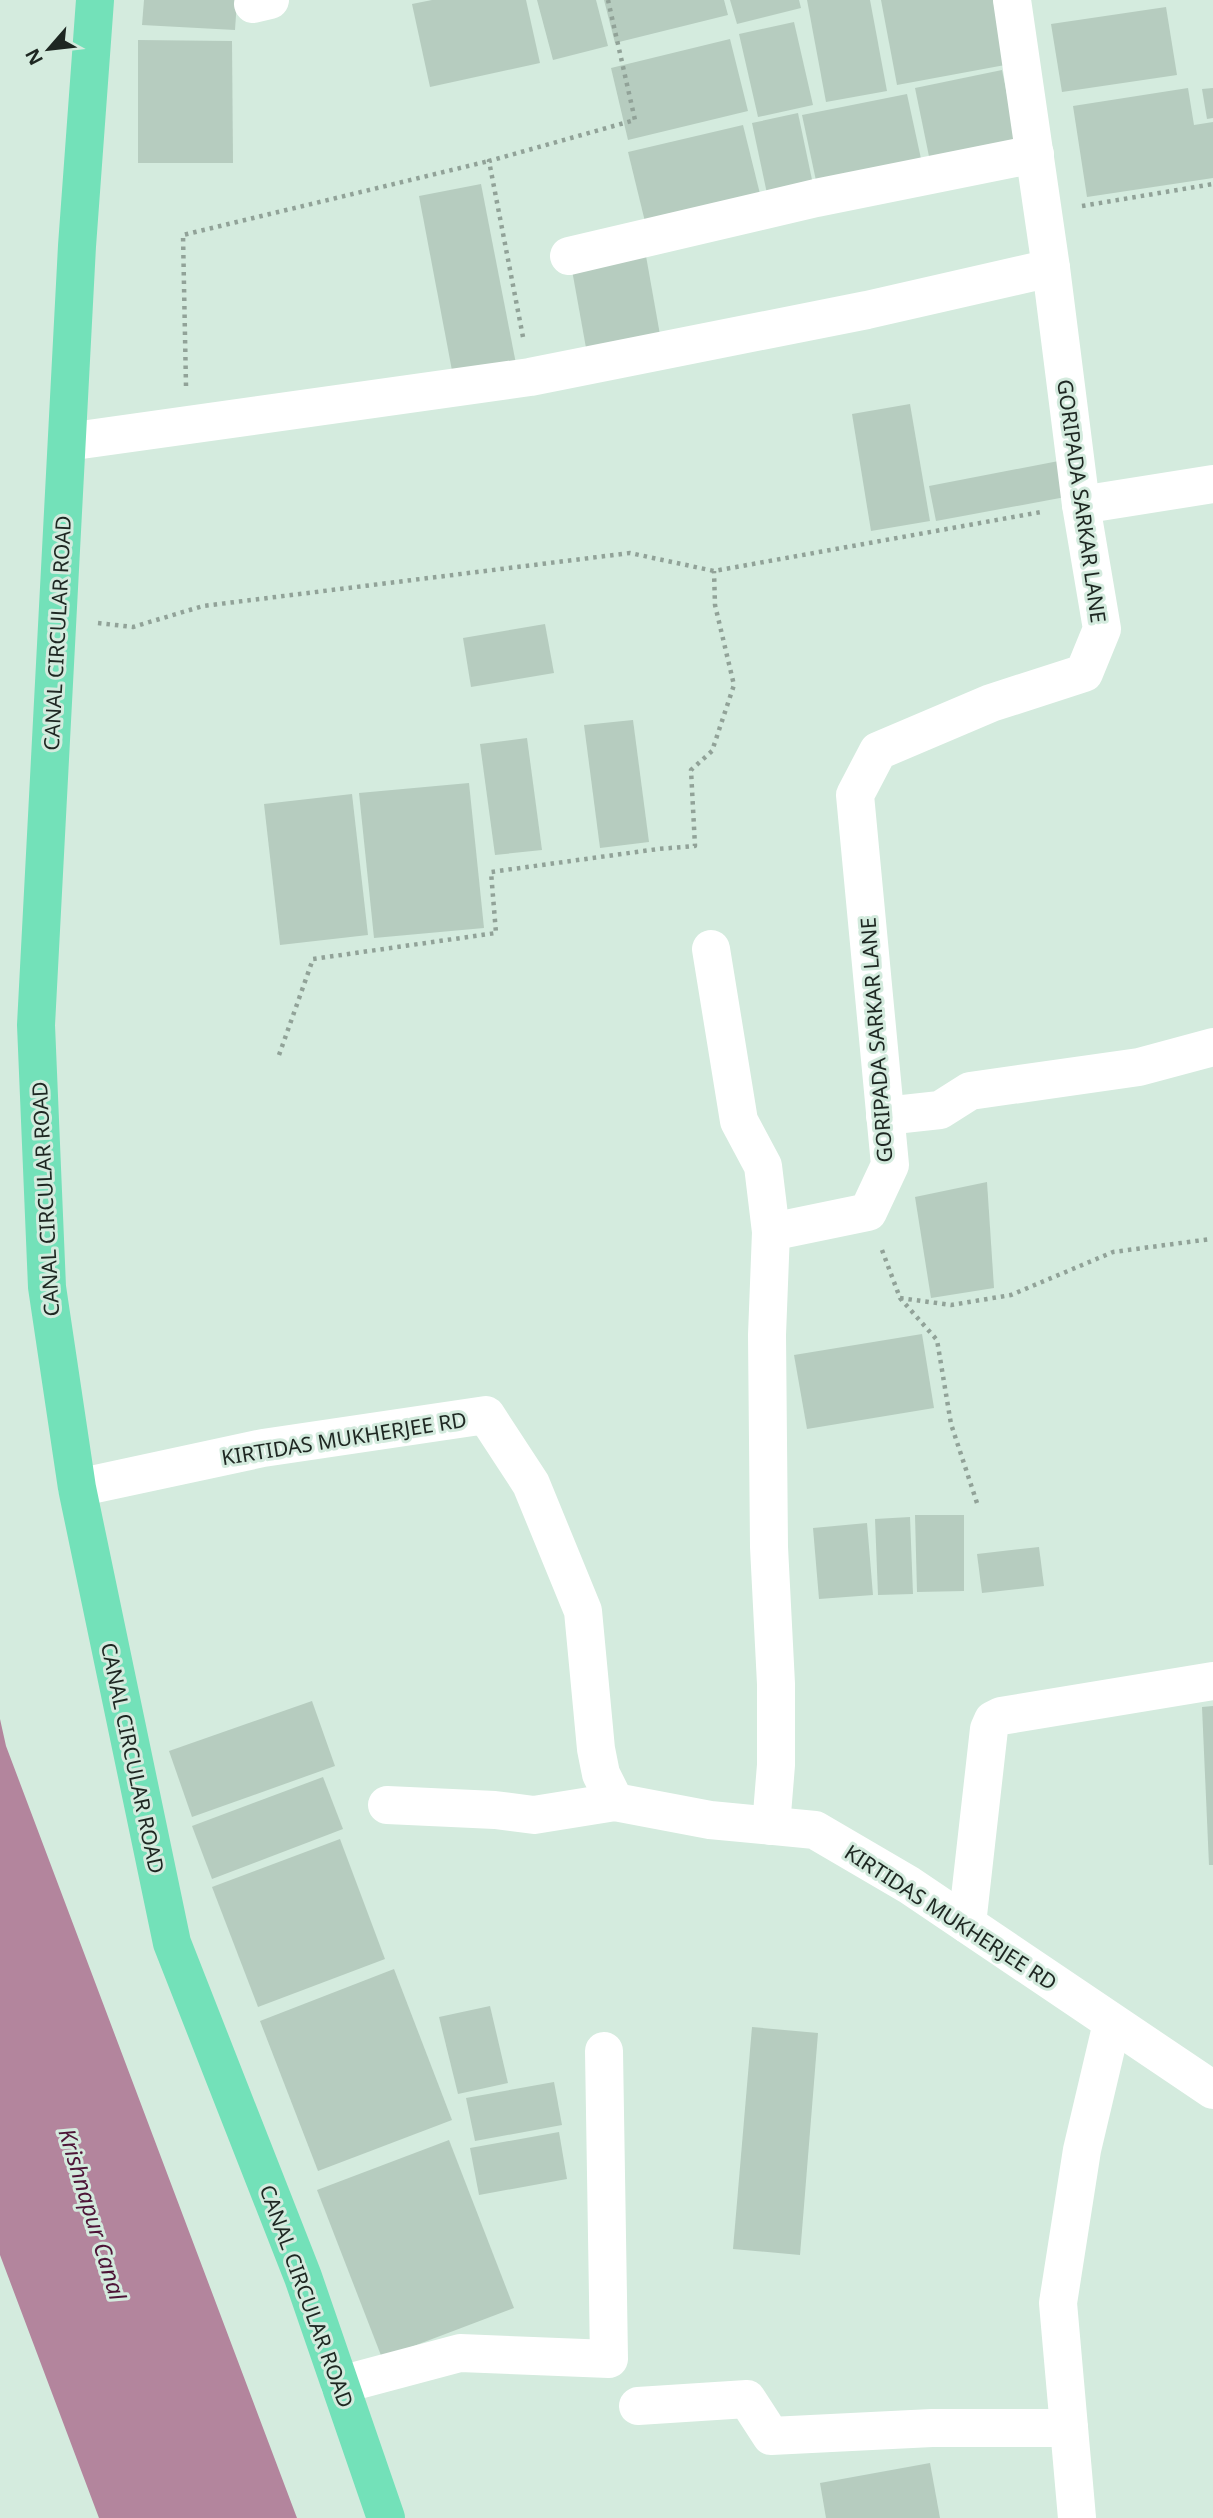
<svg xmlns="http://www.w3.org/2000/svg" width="1213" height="2518" font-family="'Noto Sans',sans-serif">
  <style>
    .water { fill: #b3859d }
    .building { fill: #b6ccbf }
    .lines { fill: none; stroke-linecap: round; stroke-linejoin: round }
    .path { stroke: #91a298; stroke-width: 4.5; stroke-dasharray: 3.5 5; stroke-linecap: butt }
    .minor { stroke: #fff; stroke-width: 38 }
    .major { stroke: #73e1b9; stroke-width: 38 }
    .labels { text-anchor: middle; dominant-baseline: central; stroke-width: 6; stroke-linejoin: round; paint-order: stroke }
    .street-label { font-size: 21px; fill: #1e2722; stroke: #d4ebde }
    .water-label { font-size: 23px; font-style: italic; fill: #4d1437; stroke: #d4ebde }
  </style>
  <rect width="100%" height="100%" fill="#d4ebde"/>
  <!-- water -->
  <polygon class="water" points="0,1719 6,1746 297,2518 99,2518 0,2255"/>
  <!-- building -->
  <g class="building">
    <polygon points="144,0 237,0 235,30 142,25"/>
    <polygon points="432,0 526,0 540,63 430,87 412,4"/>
    <polygon points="537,0 596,0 608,46 553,60"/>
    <polygon points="604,0 724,0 728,15 615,43"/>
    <polygon points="730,0 799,0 801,8 737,24"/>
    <polygon points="807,0 870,0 887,91 826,102"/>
    <polygon points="881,0 993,0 1005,65 897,85"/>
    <polygon points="1166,7 1177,75 1062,92 1051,24"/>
    <polygon points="794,22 813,105 758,117 739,34"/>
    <polygon points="730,39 748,111 628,140 611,68"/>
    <polygon points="138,40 232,41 233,163 138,163"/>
    <polygon points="1002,70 1019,153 932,171 915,88"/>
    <polygon points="1188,88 1194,125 1213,122 1213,178 1087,197 1073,106"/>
    <polygon points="1213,88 1213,118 1207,119 1202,89"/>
    <polygon points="907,94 923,168 818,190 802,115"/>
    <polygon points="798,113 815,194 769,203 752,123"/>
    <polygon points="743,125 763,206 648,234 628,152"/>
    <polygon points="481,184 517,369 454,381 419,196"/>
    <polygon points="646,256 662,346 588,359 572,270"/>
    <polygon points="910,404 930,521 871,531 852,414"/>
    <polygon points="1069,459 1076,495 936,521 929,486"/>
    <polygon points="545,624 554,673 471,687 463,638"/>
    <polygon points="633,720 649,842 600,848 584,725"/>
    <polygon points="527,738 542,850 495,855 480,744"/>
    <polygon points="469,783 484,928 374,938 359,793"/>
    <polygon points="352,794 368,935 280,945 264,804"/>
    <polygon points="987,1182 994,1288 931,1298 915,1197"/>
    <polygon points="922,1334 934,1408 807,1429 794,1355"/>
    <polygon points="915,1515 964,1515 964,1591 917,1592"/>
    <polygon points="910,1517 913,1594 878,1595 875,1519"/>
    <polygon points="867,1523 873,1595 819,1599 813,1528"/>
    <polygon points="1039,1547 1044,1586 982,1593 977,1554"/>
    <polygon points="312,1701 335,1766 192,1817 169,1751"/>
    <polygon points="1213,1706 1213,1865 1209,1865 1202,1707"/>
    <polygon points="323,1777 343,1829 212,1879 192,1826"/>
    <polygon points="340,1839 385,1959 258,2007 212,1887"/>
    <polygon points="394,1969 452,2120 318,2171 260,2021"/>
    <polygon points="490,2006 508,2083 458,2094 439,2017"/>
    <polygon points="752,2027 818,2033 800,2255 733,2249"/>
    <polygon points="554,2082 562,2125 475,2141 466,2098"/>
    <polygon points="559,2132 567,2179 479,2195 470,2148"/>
    <polygon points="449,2140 514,2308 382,2358 317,2190"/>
    <polygon points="930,2463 940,2518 826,2518 820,2483"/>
  </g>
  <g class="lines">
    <!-- path -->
    <g class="path">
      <polyline points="1082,206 1213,184"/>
      <polyline points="523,337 489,161 635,120 608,0"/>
      <polyline points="186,386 183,235 489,161"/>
      <polyline points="98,623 133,627 203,606 630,553 714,571 1041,512"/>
      <polyline points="279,1055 313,959 496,933 491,872 658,849 695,846 691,770 712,751 734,685 715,605 714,571"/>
      <polyline points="882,1250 900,1298 937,1340 951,1424 977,1503"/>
      <polyline points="900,1298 951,1305 1011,1295 1113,1252 1211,1239"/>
    </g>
    <!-- minor -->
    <g class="minor">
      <polyline points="253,4 270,0"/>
      <polyline points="569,256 816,198 1035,154"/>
      <polyline points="67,442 530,377 867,310 1051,268"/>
      <polyline points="1081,505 1213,484"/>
      <polyline points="711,949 739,1121 763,1166 771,1232 767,1335 769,1547 776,1684 776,1765 771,1826"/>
      <polyline points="885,1116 940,1110 970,1091 1139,1067 1213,1047"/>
      <polyline points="771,1232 868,1212 890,1165 855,795 878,751 991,703 1084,673 1102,629 1081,505 1051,268 1012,0"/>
      <polyline points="77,1488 263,1448 486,1415 531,1484 583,1611 596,1749 601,1774 615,1802 710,1820 815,1830 909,1885 1213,2090"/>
      <polyline points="387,1805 495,1810 534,1815 615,1802"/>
      <polyline points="967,1924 989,1729 993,1720 1001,1716 1213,1681"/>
      <polyline points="340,2385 460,2353 609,2359 604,2051"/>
      <polyline points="638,2406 747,2399 771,2436 932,2428 1069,2428"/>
      <polyline points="1077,2518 1058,2303 1082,2150 1112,2023"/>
    </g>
    <!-- major -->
    <polyline class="major" points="95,0 77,246 36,1025 47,1287 77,1488 172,1943 303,2277 386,2518"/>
  </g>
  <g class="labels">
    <!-- street labels -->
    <g class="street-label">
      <text transform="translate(1082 501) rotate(82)">GORIPADA SARKAR LANE</text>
      <text transform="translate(57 633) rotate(-87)">CANAL CIRCULAR ROAD</text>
      <text transform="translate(876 1040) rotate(-94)">GORIPADA SARKAR LANE</text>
      <text transform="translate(45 1199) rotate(-93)">CANAL CIRCULAR ROAD</text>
      <text transform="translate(344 1438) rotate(-9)">KIRTIDAS MUKHERJEE RD</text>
      <text transform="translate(133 1758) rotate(78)">CANAL CIRCULAR ROAD</text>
      <text transform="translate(951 1917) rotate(33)">KIRTIDAS MUKHERJEE RD</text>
      <text transform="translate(307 2296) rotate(70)">CANAL CIRCULAR ROAD</text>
    </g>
    <!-- water labels -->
    <g class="water-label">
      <text transform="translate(93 2214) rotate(73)">Krishnapur Canal</text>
    </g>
  </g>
  <!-- north arrow -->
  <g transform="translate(49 49) rotate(242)" stroke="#d4ebde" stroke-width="5" paint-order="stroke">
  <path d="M0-5L12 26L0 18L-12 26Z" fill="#1e2722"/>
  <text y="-10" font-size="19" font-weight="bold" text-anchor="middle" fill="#1e2722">N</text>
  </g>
</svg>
